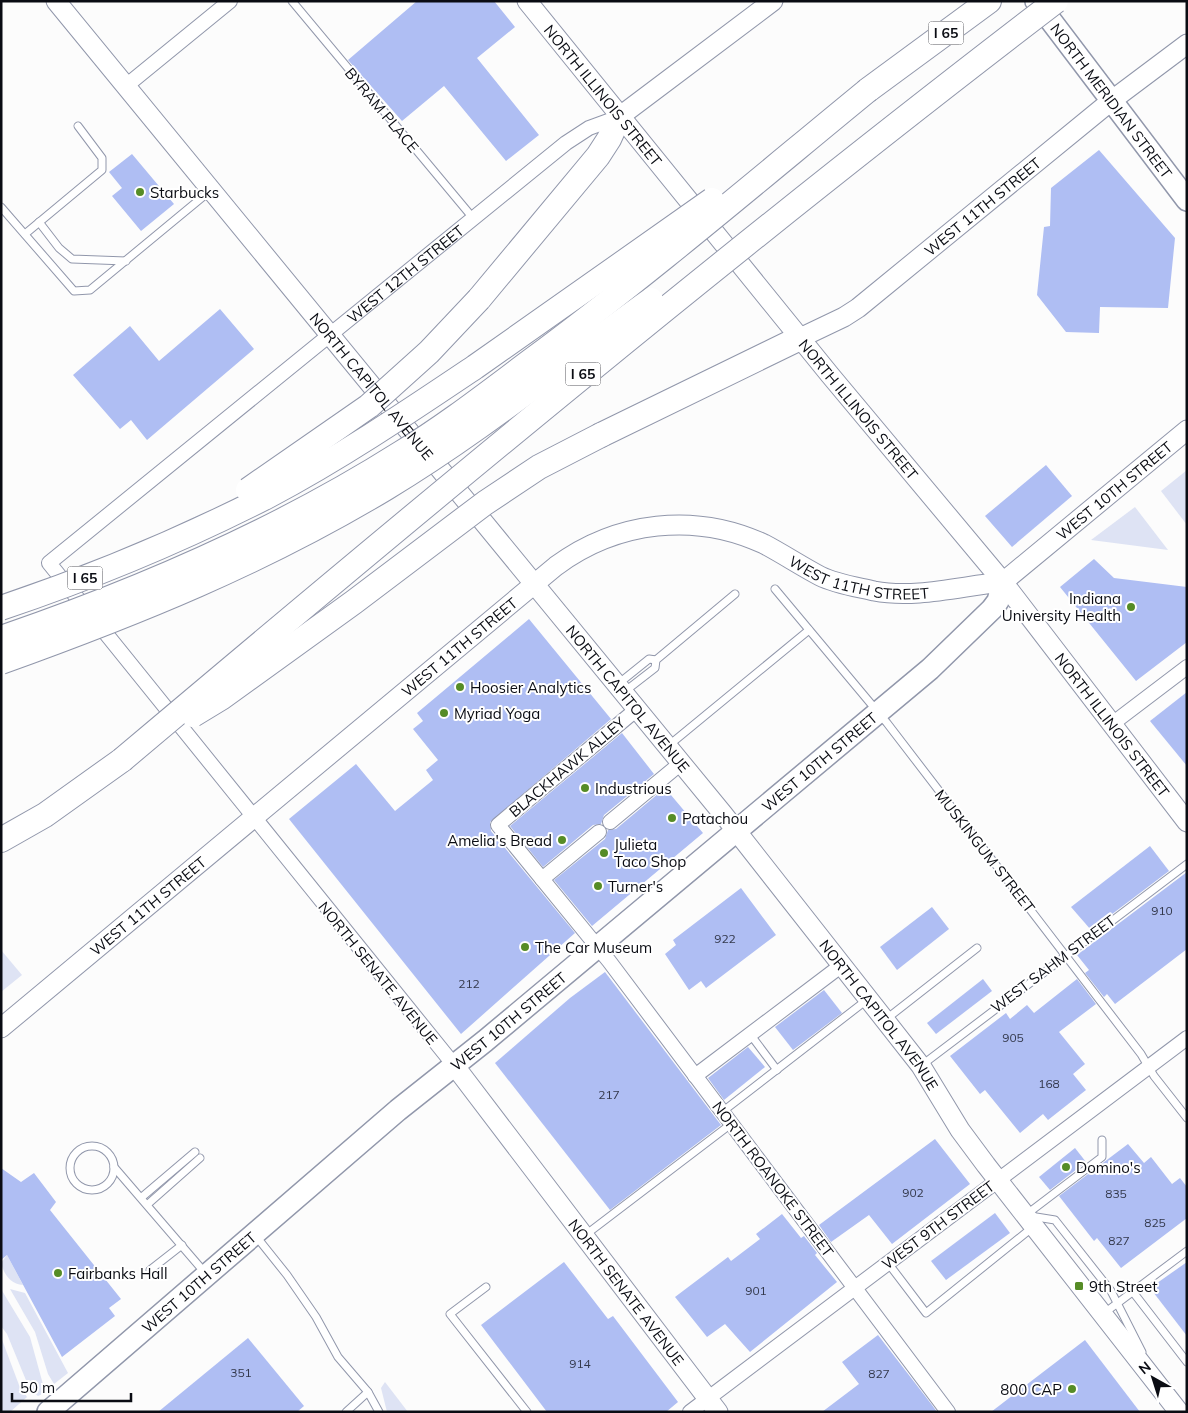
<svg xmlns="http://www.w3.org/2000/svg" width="1188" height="1413" font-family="Mulish,sans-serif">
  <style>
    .green { fill: #dee3f4 }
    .building { fill: #afbef3 }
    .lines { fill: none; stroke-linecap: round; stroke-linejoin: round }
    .lane-casing { stroke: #9197ab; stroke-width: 9 }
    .street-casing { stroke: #9197ab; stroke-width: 16 }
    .secondary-casing { stroke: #9197ab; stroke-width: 21 }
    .primary-casing { stroke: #9197ab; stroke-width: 24 }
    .highway-casing { stroke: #9197ab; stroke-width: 26 }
    .lane { stroke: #fff; stroke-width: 7 }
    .street { stroke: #fff; stroke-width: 14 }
    .secondary { stroke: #fff; stroke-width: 19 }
    .primary { stroke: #fff; stroke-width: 21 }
    .highway { stroke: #fff; stroke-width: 24 }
    .highway-bridge-casing { stroke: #9197ab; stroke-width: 26; stroke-linecap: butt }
    .highway-bridge { stroke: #fff; stroke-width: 24 }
    .poi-dot { fill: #568c26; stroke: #fff; stroke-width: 2 }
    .labels { text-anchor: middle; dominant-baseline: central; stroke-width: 4; stroke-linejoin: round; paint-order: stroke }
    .number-label { font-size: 12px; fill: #33384b }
    .shield { fill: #fff; stroke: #54555a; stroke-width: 1 }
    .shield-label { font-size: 14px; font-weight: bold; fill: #0a0c13 }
    .street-label { font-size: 15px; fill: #0a0c13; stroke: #fff }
    .poi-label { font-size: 15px; fill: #0a0c13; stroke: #fff; text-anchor: start }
  </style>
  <rect width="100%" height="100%" fill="#fcfcfc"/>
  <!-- green -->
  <g class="green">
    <polygon points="1187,470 1187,525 1161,491"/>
    <polygon points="1135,507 1168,550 1091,540"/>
    <polygon points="1,950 22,975 1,992"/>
    <path d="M7 1255 23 1285C10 1284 4 1274 1 1263Z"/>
    <polygon points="1,1289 30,1337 44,1388 45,1393 38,1396 30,1390 7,1334 1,1326"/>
    <polygon points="10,1289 25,1293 68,1373 54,1384 48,1374 35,1332"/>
    <polygon points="1,1337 19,1385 27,1397 10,1412 1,1412"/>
    <polygon points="385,1382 408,1412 387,1412 381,1388"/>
  </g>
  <!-- building -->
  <g class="building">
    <polygon points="417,1 494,1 515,27 477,58 539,135 506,161 444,86 402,121 348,60"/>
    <polygon points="1099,150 1175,238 1168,308 1100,307 1099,333 1066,332 1037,295 1044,227 1050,226 1051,188"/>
    <polygon points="132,154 174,204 141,231 112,196 122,188 109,172"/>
    <polygon points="220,309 254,349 147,440 131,420 120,429 73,375 130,326 159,361"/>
    <polygon points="1046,465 1072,496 1012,547 985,516"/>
    <polygon points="1094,559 1114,578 1187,587 1187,642 1136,681 1060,587"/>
    <polygon points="529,619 611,719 490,822 491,831 575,933 461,1034 289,819 356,764 395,811 433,780 426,770 438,760 413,729 423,721 417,713"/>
    <polygon points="1187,692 1187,766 1150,721"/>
    <polygon points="622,733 654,774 604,815 601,824 593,825 543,867 510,826"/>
    <polygon points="665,788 703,833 592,926 554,880 605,839 608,830 616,829"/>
    <polygon points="1150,846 1169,871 1091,930 1071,907"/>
    <polygon points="1187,872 1187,949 1115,1004 1107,994 1104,997 1085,973 1089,970 1077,955"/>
    <polygon points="741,888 776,935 706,988 701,981 689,990 665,954 676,945 673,940"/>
    <polygon points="932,907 949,929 897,970 880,947"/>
    <polygon points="605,972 721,1125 610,1210 495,1063 570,998"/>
    <polygon points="983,979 992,991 936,1034 927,1023"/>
    <polygon points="1077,979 1096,1004 1059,1032 1085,1064 1073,1074 1086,1090 1048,1120 1043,1114 1020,1133 985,1090 980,1094 950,1056 1006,1013 1010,1019 1027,1005 1034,1013"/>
    <polygon points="824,990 842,1013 793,1050 775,1027"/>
    <polygon points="748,1047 765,1067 724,1100 708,1078"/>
    <polygon points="935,1139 970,1184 892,1244 869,1215 831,1242 819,1225"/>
    <polygon points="1128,1144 1144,1163 1151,1157 1172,1184 1180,1178 1187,1187 1187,1218 1121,1268 1097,1238 1094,1241 1059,1196"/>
    <polygon points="1075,1148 1086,1162 1050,1190 1039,1177"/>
    <polygon points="1,1168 21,1182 34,1173 56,1202 50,1210 121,1299 109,1308 115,1316 62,1357 7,1255 1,1260"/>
    <polygon points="995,1213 1010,1233 946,1280 931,1261"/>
    <polygon points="782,1214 801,1238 804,1236 817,1253 815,1255 837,1282 750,1352 725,1324 707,1337 675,1297 728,1257 731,1261 760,1239 756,1234"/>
    <polygon points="564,1262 608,1319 613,1316 678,1402 666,1412 547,1412 481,1325"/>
    <polygon points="1187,1262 1187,1336 1150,1288"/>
    <polygon points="878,1335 932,1405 937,1412 822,1412 859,1384 842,1362"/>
    <polygon points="248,1338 304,1406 297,1412 158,1412"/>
    <polygon points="1085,1340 1140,1412 991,1412 1051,1366"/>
  </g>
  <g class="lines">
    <defs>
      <g id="lane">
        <polyline points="292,1 473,218"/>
        <polyline points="1,207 74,291 90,290 211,190"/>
        <polyline points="39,222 59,248 72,259 126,261"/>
        <polyline points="25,234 102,170 102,158 78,126"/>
        <polyline points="775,589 887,723 1141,1054 1154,1076 1187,1118"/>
        <polyline points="618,684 649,659 656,660"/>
        <polyline points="624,692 655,668 656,660 735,594"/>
        <polyline points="668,746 809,630"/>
        <polyline points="885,1020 977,948"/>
        <polyline points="750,1034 777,1070"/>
        <polyline points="922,1065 1187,864"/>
        <polyline points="722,1112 868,999"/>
        <circle cx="92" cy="1168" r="22"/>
        <polyline points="114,1167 206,1274"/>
        <polyline points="142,1197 195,1152"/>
        <polyline points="148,1204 200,1158"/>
        <polyline points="1027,1214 1102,1157 1102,1140"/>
        <polyline points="1030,1216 1055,1220 1111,1291 1142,1352"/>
        <polyline points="255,1235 287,1275 316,1317 338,1357 368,1392 379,1412"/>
        <polyline points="584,1236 731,1124"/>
        <polyline points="888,1263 926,1313 1033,1227"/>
        <polyline points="150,1270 182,1245"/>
        <polyline points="486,1287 450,1314 527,1412"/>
        <polyline points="1133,1292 1187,1362"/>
        <polyline points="1103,1314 1187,1251"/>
        <polyline points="346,1412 368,1392"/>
      </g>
      <g id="street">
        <polyline points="126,86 230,1"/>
        <polyline points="637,709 498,825 609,961 948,1412"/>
        <polyline points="1112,724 1187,667"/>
        <polyline points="610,822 681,763"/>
        <polyline points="542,879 599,832"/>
        <path id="s1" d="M454 1065 49 563 566 143 589 128 619 117"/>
        <polyline points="695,1076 842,965"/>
        <polyline points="690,1412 1187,1038"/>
      </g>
      <g id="secondary">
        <path id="s2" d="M56 1 723 814 921 1066 960 1130 986 1165 1179 1412"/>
        <path id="s3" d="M527 1 830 375 1003 582 1187 822"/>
        <polyline points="619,117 773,1"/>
        <path id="s4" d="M800 338 844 317 858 308 1111 101 1187 44"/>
        <path id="s5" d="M1003 582 1187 430"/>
        <path id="s6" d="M1 1028 556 566C617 521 695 512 764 544 783 554 801 566 820 576 836 584 857 587 874 591 916 599 961 586 1003 582"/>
        <path id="s7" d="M454 1065 718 1412"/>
      </g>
      <g id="primary">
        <path id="s8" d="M1036 1 1187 200"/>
        <path id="s9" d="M48 1412 398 1110 485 1041 930 669 992 609 998 601 1003 582"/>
      </g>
      <g id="highway">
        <polyline points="868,90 989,1"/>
        <polyline points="479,299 598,156 609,139 619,117"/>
        <polyline points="601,435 800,338"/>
        <polyline points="1,840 45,815 122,760"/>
      </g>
    </defs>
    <!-- lane casing -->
    <use href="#lane" class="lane-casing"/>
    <!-- street casing -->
    <use href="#street" class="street-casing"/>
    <!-- secondary casing -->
    <use href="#secondary" class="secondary-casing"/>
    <!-- primary casing -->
    <use href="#primary" class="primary-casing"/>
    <!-- highway casing -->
    <use href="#highway" class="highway-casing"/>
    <!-- lane -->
    <use href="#lane" class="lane"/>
    <!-- street -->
    <use href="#street" class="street"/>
    <!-- secondary -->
    <use href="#secondary" class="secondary"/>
    <!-- primary -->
    <use href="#primary" class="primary"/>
    <!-- highway -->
    <use href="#highway" class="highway"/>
    <defs>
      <g id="highway-bridge">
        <polyline points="248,490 369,406 429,352 479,299"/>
        <path d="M1 608C93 577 182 540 268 496 340 458 408 412 475 367 554 312 633 256 712 200"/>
        <path d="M1 638C141 590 276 532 401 453 447 425 489 392 532 360 648 274 757 181 868 90"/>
        <path d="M1 662C137 613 261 563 386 488 479 432 563 363 651 300"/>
        <polyline points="193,715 221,698 354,602 485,503 539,467 601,435"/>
        <path d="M122 760C429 501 737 245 1056 1"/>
      </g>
    </defs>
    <!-- highway-bridge casing -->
    <use href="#highway-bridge" class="highway-bridge-casing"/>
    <!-- highway-bridge -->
    <use href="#highway-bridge" class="highway-bridge"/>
  </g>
  <!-- markers -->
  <g class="poi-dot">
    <circle cx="140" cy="192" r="5"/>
    <circle cx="1131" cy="607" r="5"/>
    <circle cx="460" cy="687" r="5"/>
    <circle cx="444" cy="713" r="5"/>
    <circle cx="585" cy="788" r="5"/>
    <circle cx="672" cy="818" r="5"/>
    <circle cx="562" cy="840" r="5"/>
    <circle cx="604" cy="853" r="5"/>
    <circle cx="598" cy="886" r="5"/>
    <circle cx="525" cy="947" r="5"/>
    <circle cx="1066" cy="1167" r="5"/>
    <circle cx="58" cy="1273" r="5"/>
    <rect x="1074" y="1281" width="10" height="10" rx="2.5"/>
    <circle cx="1072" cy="1389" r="5"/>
  </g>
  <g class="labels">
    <!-- number labels -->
    <g class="number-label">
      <text x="1162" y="910">910</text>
      <text x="725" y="938">922</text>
      <text x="469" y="983">212</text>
      <text x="1013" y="1037">905</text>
      <text x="1049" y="1083">168</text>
      <text x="609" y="1094">217</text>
      <text x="913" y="1192">902</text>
      <text x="1116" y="1193">835</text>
      <text x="1155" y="1222">825</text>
      <text x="1119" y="1240">827</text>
      <text x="756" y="1290">901</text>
      <text x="580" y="1363">914</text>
      <text x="241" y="1372">351</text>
      <text x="879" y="1373">827</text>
    </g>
    <!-- shield labels -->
    <g class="shield">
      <rect x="928.5" y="21.5" width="35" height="23" rx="4"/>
      <rect x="565.5" y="362.5" width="35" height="23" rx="4"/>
      <rect x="67.5" y="566.5" width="35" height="23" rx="4"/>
    </g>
    <g class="shield-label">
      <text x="946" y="33">I 65</text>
      <text x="583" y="374">I 65</text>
      <text x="85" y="578">I 65</text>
    </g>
    <!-- street labels -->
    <g class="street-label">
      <text stroke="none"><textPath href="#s3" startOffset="121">NORTH ILLINOIS STREET</textPath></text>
      <text stroke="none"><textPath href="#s8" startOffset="125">NORTH MERIDIAN STREET</textPath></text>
      <text transform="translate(382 110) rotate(50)">BYRAM PLACE</text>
      <text stroke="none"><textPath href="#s4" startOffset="226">WEST 11TH STREET</textPath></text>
      <text stroke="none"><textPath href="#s1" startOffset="1104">WEST 12TH STREET</textPath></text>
      <text stroke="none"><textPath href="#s2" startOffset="498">NORTH CAPITOL AVENUE</textPath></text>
      <text stroke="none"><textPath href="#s3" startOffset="526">NORTH ILLINOIS STREET</textPath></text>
      <text stroke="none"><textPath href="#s5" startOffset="144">WEST 10TH STREET</textPath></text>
      <text stroke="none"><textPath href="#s6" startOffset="1045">WEST 11TH STREET</textPath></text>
      <text stroke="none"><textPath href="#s6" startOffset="596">WEST 11TH STREET</textPath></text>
      <text stroke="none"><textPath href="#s2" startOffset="902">NORTH CAPITOL AVENUE</textPath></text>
      <text stroke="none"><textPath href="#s3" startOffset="931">NORTH ILLINOIS STREET</textPath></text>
      <text stroke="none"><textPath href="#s9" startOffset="1009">WEST 10TH STREET</textPath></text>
      <text transform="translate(567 767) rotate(-40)">BLACKHAWK ALLEY</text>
      <text transform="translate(985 851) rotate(52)">MUSKINGUM STREET</text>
      <text stroke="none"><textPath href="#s6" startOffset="191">WEST 11TH STREET</textPath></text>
      <text transform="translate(1053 964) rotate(-37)">WEST SAHM STREET</text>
      <text transform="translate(378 973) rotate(51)">NORTH SENATE AVENUE</text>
      <text stroke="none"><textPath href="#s2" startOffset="1306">NORTH CAPITOL AVENUE</textPath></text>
      <text stroke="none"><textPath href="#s9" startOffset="604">WEST 10TH STREET</textPath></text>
      <text transform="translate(773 1179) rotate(53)">NORTH ROANOKE STREET</text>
      <text transform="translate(938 1225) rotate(-37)">WEST 9TH STREET</text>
      <text stroke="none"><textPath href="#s9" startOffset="199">WEST 10TH STREET</textPath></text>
      <text stroke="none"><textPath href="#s7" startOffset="285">NORTH SENATE AVENUE</textPath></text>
    </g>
    <!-- poi labels -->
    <g class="poi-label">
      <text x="150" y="192">Starbucks</text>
      <text x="1121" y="598" text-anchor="end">Indiana<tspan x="1121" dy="17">University Health</tspan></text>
      <text x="470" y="687">Hoosier Analytics</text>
      <text x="454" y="713">Myriad Yoga</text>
      <text x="595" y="788">Industrious</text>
      <text x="682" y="818">Patachou</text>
      <text x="552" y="840" text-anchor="end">Amelia's Bread</text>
      <text x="614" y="844">Julieta<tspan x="614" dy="17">Taco Shop</tspan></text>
      <text x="608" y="886">Turner's</text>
      <text x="535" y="947">The Car Museum</text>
      <text x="1076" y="1167">Domino's</text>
      <text x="68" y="1273">Fairbanks Hall</text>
      <text x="1089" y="1286">9th Street</text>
      <text x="1062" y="1389" text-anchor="end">800 CAP</text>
    </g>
  </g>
  <!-- border -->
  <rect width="1188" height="1413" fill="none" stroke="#0a0c13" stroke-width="5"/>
  <!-- north arrow -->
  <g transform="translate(1153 1378) rotate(321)" stroke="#ffffff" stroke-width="4" paint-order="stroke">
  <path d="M0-4L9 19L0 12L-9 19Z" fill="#0a0c13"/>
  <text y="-8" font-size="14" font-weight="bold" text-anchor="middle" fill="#0a0c13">N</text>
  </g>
  <!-- scale -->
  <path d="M12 1393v8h119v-8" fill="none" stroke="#0a0c13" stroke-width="2.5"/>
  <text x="20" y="1393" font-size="15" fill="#0a0c13" stroke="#ffffff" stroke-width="4" paint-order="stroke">50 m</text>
</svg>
